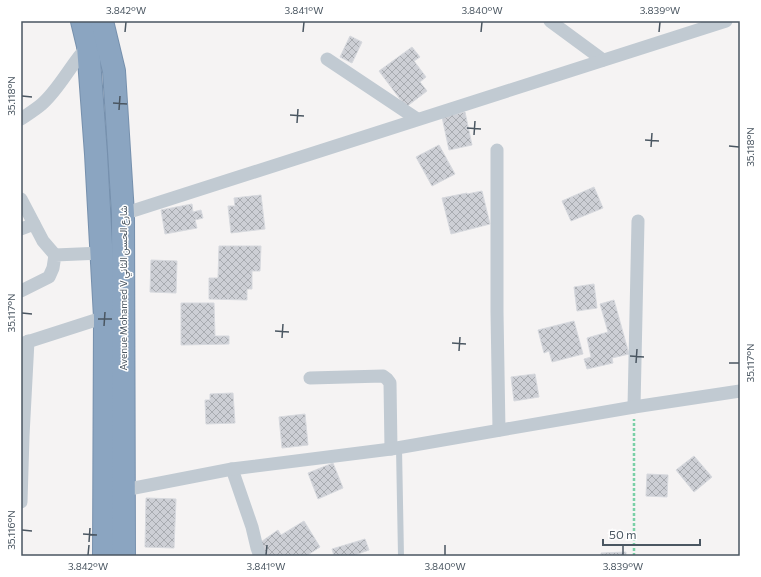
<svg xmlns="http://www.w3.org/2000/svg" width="761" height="577" font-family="Commissioner,Vazirmatn,sans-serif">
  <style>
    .building { fill: url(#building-cross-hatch); stroke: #d7d9de }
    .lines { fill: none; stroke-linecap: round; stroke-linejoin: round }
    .highway-casing { stroke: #7690ad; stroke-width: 24 }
    .path { stroke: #7ad0a6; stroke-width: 2.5; stroke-dasharray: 3 2; stroke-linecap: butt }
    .lane { stroke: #c1cad2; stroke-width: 6 }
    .street { stroke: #c1cad2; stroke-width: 13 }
    .highway { stroke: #8ba5c1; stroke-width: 22 }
    .ticks { fill: none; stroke: #4a5661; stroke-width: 1.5 }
    .labels { text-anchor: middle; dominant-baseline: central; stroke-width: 3; stroke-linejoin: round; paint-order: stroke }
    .street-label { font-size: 10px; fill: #4a5661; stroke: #fff }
    .neatline { fill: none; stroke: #4a5661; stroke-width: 1.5 }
    .ticks-label { font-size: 10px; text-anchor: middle; fill: #4a5661 }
  </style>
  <defs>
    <pattern id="building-cross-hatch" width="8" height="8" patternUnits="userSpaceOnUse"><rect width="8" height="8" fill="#cdcfd5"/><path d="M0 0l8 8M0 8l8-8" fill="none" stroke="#a8abb0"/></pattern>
  </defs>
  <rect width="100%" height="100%" fill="#f5f3f3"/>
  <!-- building -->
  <g class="building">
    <polygon points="350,36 362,42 352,63 340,57"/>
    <polygon points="412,47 420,57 414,61 426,77 420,82 427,91 406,107 379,71"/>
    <polygon points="465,112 472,145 449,150 442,117"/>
    <polygon points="439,145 455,174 432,186 416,157"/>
    <polygon points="594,187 603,208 571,221 562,201"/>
    <polygon points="482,191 490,224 451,234 442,198 467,193 467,194"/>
    <polygon points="261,195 265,229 231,233 228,206 235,206 234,198"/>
    <polygon points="192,204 193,212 201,210 203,218 195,220 197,228 165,234 161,210"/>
    <polygon points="219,246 261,246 260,271 252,271 252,289 247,289 247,300 209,299 209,278 218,278"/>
    <polygon points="151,260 177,261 176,293 150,292"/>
    <polygon points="594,284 597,308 577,311 574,287"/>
    <polygon points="614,300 629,354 612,358 613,363 587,369 584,359 591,357 587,338 608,332 600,304"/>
    <polygon points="181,303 214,303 215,336 229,336 229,344 181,345"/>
    <polygon points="574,321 583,354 552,362 549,351 544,353 538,330"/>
    <polygon points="535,374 539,397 514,401 511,377"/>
    <polygon points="233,393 235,423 206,424 205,400 210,400 210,394"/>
    <polygon points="305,414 308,445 282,448 279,417"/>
    <polygon points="694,456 712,477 694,492 676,470"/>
    <polygon points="333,463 343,488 318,499 308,473"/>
    <polygon points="647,474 668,475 667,497 646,496"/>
    <polygon points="146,498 176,499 174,548 145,547"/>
    <polygon points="304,521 320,547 306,556 265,556 258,544 278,530 281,535"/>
    <polygon points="365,539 369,550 352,556 334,556 332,549"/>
    <polygon points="626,552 626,556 601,556 601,553"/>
  </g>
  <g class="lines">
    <defs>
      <g id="highway">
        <polyline points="82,21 88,46 96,154 105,317 104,556"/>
        <polyline points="102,21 114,71 123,214 124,556"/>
      </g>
    </defs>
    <!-- highway casing -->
    <use href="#highway" class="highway-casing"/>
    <!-- path -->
    <polyline class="path" points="634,556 634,419"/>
    <!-- lane -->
    <polyline class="lane" points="399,448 401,556"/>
    <!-- street -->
    <g class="street">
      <polyline points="550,21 603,60"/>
      <polyline points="327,59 417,119"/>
      <path d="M21 119C28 114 35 110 42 104 60 88 71 64 88 46"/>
      <polyline points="497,150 497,312 499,430"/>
      <polyline points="21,199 43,241 55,255"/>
      <polyline points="123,214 726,21"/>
      <polyline points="21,229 34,224"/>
      <polyline points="21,291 49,277 53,268 55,255 102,253"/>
      <polyline points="21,344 105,317"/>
      <polyline points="310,378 383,376 387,379 390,383 391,449"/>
      <polyline points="634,407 638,221"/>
      <polyline points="232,469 252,527 257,548 260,556"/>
      <polyline points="124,490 232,469 391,449 634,407 740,391"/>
      <polyline points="21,502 23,436 28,341"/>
    </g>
    <!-- highway -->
    <use href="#highway" class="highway"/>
  </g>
  <!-- ticks -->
  <path class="ticks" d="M125 32 126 22M303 32 304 22M481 32 482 22M659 32 660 22M22 96 32 97M113 103 127 104M119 110 120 96M290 115 304 116M297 123 298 109M467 128 481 129M474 135 475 121M645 140 659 141M729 146 739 147M651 147 652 133M22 313 32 314M98 319H112M104 326 105 312M275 331 289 332M282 338 283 324M452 343 466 344M459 351 460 337M630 356 644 357M636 363 637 349M729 363H739M22 530 32 531M83 534 97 535M89 542 90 528M88 555 89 545M266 555 267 545M445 555V545M623 555V545"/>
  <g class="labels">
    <!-- street labels -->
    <g class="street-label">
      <text transform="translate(123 288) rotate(-90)">Avenue Mohamed V شارع الحسن الثاني</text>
    </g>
  </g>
  <!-- border -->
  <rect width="761" height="577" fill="none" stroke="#ffffff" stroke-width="44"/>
  <!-- scale -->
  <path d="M603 539v6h97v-6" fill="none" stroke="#4a5661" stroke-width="2"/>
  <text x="609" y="539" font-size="12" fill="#4a5661" stroke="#ffffff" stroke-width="3" paint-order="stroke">50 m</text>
  <rect x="22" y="22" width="717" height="533" class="neatline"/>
  <g class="ticks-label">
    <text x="126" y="14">3.842°W</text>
    <text x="304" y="14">3.841°W</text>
    <text x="482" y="14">3.840°W</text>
    <text x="660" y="14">3.839°W</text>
    <text transform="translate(11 96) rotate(-90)" y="4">35.118°N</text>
    <text transform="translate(750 147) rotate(-90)" y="4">35.118°N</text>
    <text transform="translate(11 313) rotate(-90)" y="4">35.117°N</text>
    <text transform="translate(750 363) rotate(-90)" y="4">35.117°N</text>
    <text transform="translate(11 530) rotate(-90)" y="4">35.116°N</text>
    <text x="88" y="570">3.842°W</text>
    <text x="266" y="570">3.841°W</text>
    <text x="445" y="570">3.840°W</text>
    <text x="623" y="570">3.839°W</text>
  </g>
</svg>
